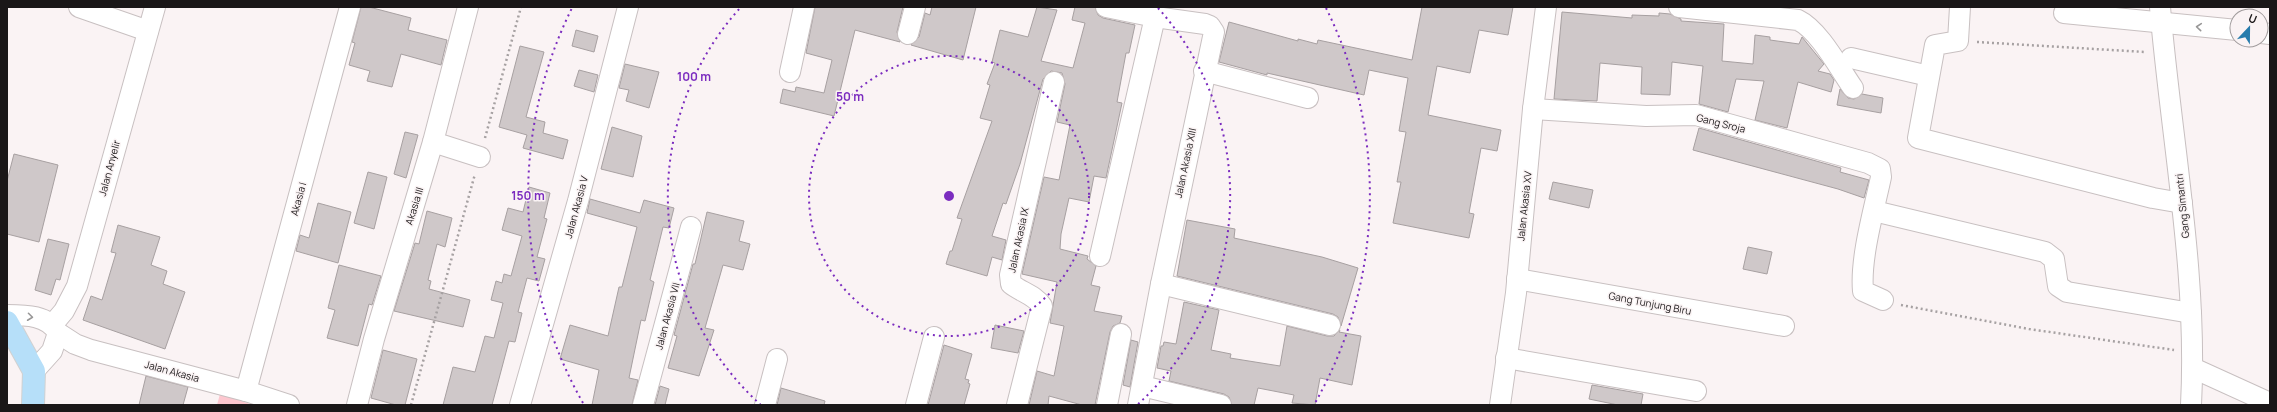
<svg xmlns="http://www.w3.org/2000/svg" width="2277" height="412" font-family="Manrope,sans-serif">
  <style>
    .green { fill: #fdc7cf }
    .building { fill: #cfc8c9; stroke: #a7a0a1 }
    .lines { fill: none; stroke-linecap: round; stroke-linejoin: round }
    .minor-casing { stroke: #c8c0c1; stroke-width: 22 }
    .major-casing { stroke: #d1d1d1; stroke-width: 24 }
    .path { stroke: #a6a1a2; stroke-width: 2.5; stroke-dasharray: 2 3; stroke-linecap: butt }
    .minor { stroke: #fff; stroke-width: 20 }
    .major { stroke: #b6dff9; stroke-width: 22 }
    .oneway { stroke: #989797 }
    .ring { fill: none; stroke: #7b2cbf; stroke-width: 2; stroke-dasharray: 2 4 }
    .labels { text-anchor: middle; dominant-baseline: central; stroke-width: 3; stroke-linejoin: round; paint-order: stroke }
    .street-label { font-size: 10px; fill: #1a1718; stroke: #faf3f4 }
    .centre { fill: #7b2cbf; stroke: #faf3f4; stroke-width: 2 }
    .ring-label { font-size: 12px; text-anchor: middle; font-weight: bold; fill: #7b2cbf; stroke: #faf3f4; stroke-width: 3; stroke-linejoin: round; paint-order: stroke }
  </style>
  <rect width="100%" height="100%" fill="#faf3f4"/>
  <!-- green -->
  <polygon class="green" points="220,394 253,405 217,405"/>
  <!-- building -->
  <g class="building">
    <polygon points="361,7 369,7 411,18 408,30 447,40 441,65 401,54 392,87 367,81 370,71 349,65 355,43 352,42"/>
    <polygon points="815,7 903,7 897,32 900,42 855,30 834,116 780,103 783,89 795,92 796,87 824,93 832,60 806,53"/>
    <polygon points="932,7 976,7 963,60 911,45 919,37 925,13 930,15"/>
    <polygon points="1037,7 1057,10 1041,61 1073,68 1085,23 1072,20 1075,7 1095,7 1098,15 1103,18 1135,25 1129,53 1126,53 1117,102 1122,103 1106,178 1094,176 1089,202 1069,198 1061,234 1060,249 1088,256 1087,259 1096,266 1091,285 1100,287 1094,311 1122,316 1120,323 1113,326 1110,332 1095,405 1082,405 1049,396 1048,405 1029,405 1037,371 1054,376 1064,326 1050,323 1057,282 1022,274 1044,177 1059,180 1070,125 1057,122 1065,84 1062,73 1051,71 1043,79 1020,164 1006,204 1003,203 992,236 1006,240 1002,260 992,257 987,276 946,264 950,251 952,251 962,219 957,218 992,121 980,118 990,85 987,84 995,63 992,62 1000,30 1028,37"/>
    <polygon points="1422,7 1513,7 1508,35 1479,30 1470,73 1437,66 1428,115 1501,130 1497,151 1481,148 1469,213 1474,214 1469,238 1393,223 1401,182 1397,182 1406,132 1399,131 1408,78 1369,70 1364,95 1267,73 1267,75 1219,62 1229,22 1298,41 1298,39 1317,44 1318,40 1412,60"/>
    <polygon points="1562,12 1632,18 1632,15 1659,16 1659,13 1670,14 1681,19 1681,21 1724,24 1722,61 1753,64 1755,35 1770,37 1770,40 1799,44 1802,37 1824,64 1818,71 1830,74 1834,80 1831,92 1798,82 1787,128 1755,120 1764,81 1736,79 1728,112 1699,104 1703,66 1672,62 1670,95 1641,94 1642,67 1600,63 1597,101 1554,99"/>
    <polygon points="576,30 598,36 594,52 572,46"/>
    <polygon points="520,46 544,52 526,117 545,122 543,133 568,140 563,159 523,148 527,135 499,127"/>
    <polygon points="625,64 659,72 649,108 626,101 629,90 619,88"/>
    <polygon points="579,70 598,75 594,92 574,86"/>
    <polygon points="1840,89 1848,98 1854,99 1862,94 1883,98 1881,113 1837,105"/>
    <polygon points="612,127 642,136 633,177 601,169"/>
    <polygon points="1699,128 1841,168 1840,172 1869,180 1864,198 1838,189 1693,150"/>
    <polygon points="405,132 418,135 406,178 394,174"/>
    <polygon points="14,154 58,165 39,242 7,234 7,181"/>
    <polygon points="368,172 387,177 374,229 354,223"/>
    <polygon points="1553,182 1593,190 1589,208 1549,199"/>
    <polygon points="529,187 550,193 544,218 547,219 537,257 545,259 539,281 527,278 518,312 522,313 516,338 515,342 509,341 492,405 443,405 453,367 475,372 485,336 494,338 503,303 491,300 496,281 502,283 504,274 511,276 522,236 502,230 508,208 523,212"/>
    <polygon points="590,199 640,213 644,200 674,208 669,228 663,227 650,280 654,282 645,321 641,320 629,378 638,380 632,405 592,405 599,370 560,359 570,325 608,336 619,287 622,287 637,227 587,213"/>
    <polygon points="318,203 351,212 338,263 296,251 300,235 309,238"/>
    <polygon points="427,211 452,218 445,247 437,244 428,280 431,281 429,289 470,300 463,327 394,311 415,243 419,244"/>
    <polygon points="707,212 744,221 739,241 750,244 743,270 723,265 705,328 714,330 699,376 668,368 677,336 674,335 693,264 695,264"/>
    <polygon points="1187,220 1235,229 1234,238 1322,257 1358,268 1341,326 1338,317 1333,314 1177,276"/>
    <polygon points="118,225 160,237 151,265 167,271 163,284 185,292 165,349 83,320 91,296 102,300 116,253 111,252"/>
    <polygon points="48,239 69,244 60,280 56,279 51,295 35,290"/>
    <polygon points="1748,247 1772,252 1767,274 1743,269"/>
    <polygon points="339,265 381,276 372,305 369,304 358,346 327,338 335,310 328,308"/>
    <polygon points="1184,302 1219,310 1211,350 1231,354 1230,358 1280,366 1287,326 1327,336 1334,336 1340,330 1339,332 1361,336 1352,385 1320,378 1315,405 1292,403 1294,395 1258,388 1254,405 1232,405 1229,397 1224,394 1169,381 1171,371 1157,368 1161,346 1163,346 1164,342 1176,344"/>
    <polygon points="995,325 1024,331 1018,353 991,348"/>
    <polygon points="1131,340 1138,342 1130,387 1123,385"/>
    <polygon points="944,345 972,354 965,379 969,380 968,383 970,384 964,405 928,405"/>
    <polygon points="383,350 417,359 405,405 396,405 371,398"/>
    <polygon points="146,376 188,387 183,405 139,405"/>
    <polygon points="1592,385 1643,394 1641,405 1618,405 1589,399"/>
    <polygon points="660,386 669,389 665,405 655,405"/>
    <polygon points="781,388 825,401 824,405 777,405"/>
  </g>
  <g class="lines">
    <defs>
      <g id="minor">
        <polyline points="79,7 148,31"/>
        <polyline points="1106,7 1155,17 1205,24 1210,26 1214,32 1161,284 1138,405"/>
        <path d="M1679 7 1798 20C1819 30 1839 68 1853 88"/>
        <polyline points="1960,7 1958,41 1935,45 1918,138 2153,198 2182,203"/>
        <path d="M2160 7C2171 139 2198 272 2191 405"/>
        <polyline points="2064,13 2237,30"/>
        <polyline points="2261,33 2270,34"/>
        <polyline points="908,34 915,7"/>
        <polyline points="1851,58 1929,76"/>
        <polyline points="1204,71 1308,98"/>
        <polyline points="790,72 804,7"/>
        <path d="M1533 109 1646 116 1696 115 1868 163 1880 169 1881 177C1874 210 1860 258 1863 291L1883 300"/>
        <polyline points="433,142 480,157"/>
        <polyline points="1874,211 2045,252 2054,259 2058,286 2067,292 2191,313"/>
        <polyline points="1100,256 1155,17"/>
        <polyline points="1517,279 1784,326"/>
        <polyline points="1161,284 1330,325"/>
        <path d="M7 315C26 315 48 315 58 333L52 351 34 371"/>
        <polyline points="53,324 64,311 77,286 155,7"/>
        <polyline points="58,333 75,344 91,350 246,391 289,405"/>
        <polyline points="1506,358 1696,391"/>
        <polyline points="2193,368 2270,403"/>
        <polyline points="1142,386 1221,405"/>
        <polyline points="246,391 350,7"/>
        <polyline points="357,405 374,339 433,142 468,7"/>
        <polyline points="520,405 578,201 628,7"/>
        <polyline points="643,405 691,227"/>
        <polyline points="765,405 777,359"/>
        <polyline points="916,405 934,337"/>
        <path d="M1017 405 1042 306C1035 295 1021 292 1011 284L1010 275 1054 82"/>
        <polyline points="1107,405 1121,334"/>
        <polyline points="1500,405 1516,293 1533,109 1546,7"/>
      </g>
      <polyline id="major" points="7,322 34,371 33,405"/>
    </defs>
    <!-- minor casing -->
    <use href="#minor" class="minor-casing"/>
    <!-- major casing -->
    <use href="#major" class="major-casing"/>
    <!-- path -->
    <g class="path">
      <polyline points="1977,42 2145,52"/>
      <polyline points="485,138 521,7"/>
      <polyline points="1901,305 2029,329 2174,350"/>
      <polyline points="411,405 475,174"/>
    </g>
    <!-- minor -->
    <use href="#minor" class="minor"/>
    <!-- major -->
    <use href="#major" class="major"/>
  </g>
  <!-- one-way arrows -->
  <defs><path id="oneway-chevron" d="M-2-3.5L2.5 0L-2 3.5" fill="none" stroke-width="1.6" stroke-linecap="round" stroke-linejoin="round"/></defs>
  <g class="oneway">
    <use href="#oneway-chevron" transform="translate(2199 27) rotate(-175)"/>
    <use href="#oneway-chevron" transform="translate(30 317) rotate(7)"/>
  </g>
  <!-- distance rings -->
  <g class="ring">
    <circle cx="949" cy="196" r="140"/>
    <path d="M761 405A281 281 0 0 1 740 8M1158 8A281 281 0 0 1 1137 405"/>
    <path d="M583 403A421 421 0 0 1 572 8M1326 8A421 421 0 0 1 1315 403"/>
  </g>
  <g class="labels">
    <!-- street labels -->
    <g class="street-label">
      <text transform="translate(1721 123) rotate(14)">Gang Sroja</text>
      <text transform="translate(1185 163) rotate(-78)">Jalan Akasia XIII</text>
      <text transform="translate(109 168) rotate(-75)">Jalan Anyelir</text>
      <text transform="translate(298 199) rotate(-75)">Akasia I</text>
      <text transform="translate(414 206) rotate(-73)">Akasia III</text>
      <text transform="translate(1524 206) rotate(-84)">Jalan Akasia XV</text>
      <text transform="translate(2182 206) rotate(-96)">Gang Simantri</text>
      <text transform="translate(576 207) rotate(-75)">Jalan Akasia V</text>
      <text transform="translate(1018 240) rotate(-78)">Jalan Akasia IX</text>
      <text transform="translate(1650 303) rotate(11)">Gang Tunjung Biru</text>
      <text transform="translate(667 316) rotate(-75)">Jalan Akasia VII</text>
      <text transform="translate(172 371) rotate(15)">Jalan Akasia</text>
    </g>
  </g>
  <circle cx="949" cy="196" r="6" class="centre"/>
  <g class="ring-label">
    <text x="694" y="81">100 m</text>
    <text x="850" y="101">50 m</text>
    <text x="528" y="200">150 m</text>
  </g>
  <!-- border -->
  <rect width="2277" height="412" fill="none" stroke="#1a1718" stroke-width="16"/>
  <!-- north arrow -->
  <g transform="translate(2249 28) rotate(22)"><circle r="19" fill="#faf3f4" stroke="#a09b9c"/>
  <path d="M0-3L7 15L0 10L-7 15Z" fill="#277cac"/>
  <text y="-6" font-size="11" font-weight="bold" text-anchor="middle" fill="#1a1718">U</text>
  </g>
</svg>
